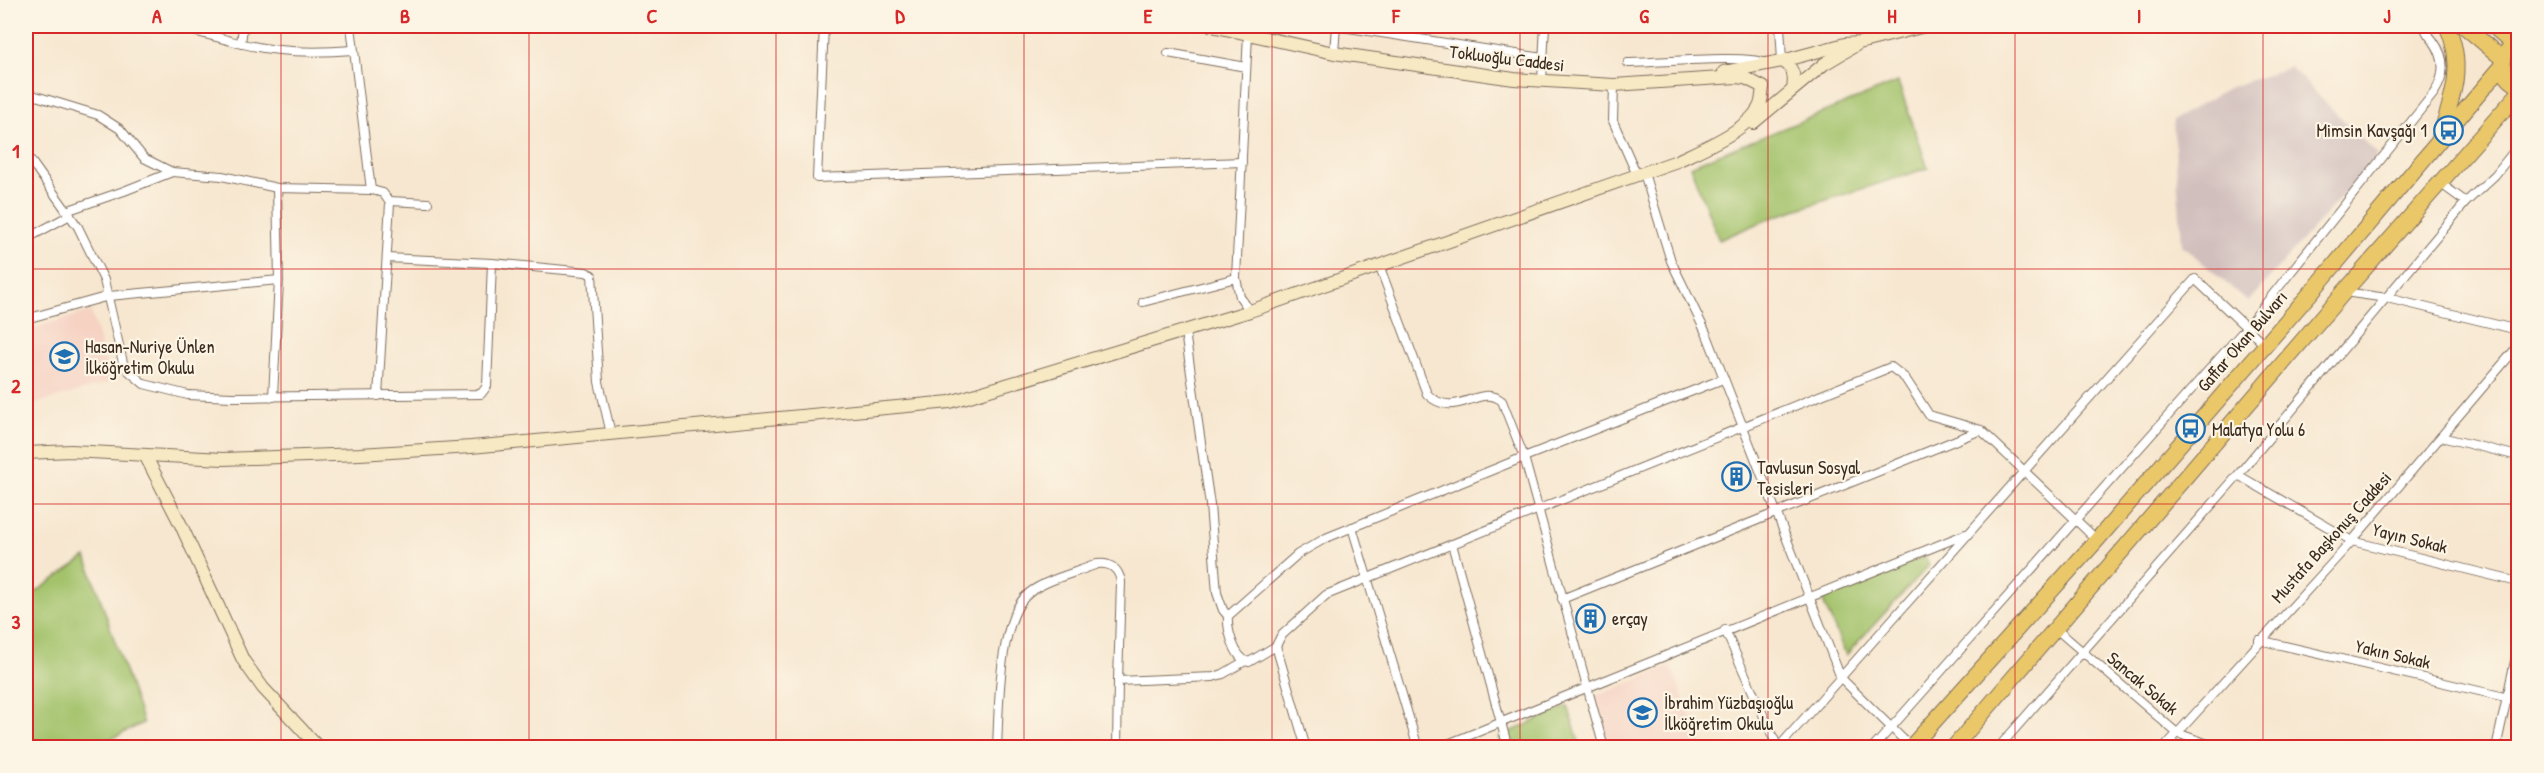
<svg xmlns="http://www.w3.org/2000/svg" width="2544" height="773" font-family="'Patrick Hand',sans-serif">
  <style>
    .built { fill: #f6d2c3 }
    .industrial { fill: #d1bfbd }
    .green { fill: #a3c26a; stroke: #6f7644; stroke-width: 1.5 }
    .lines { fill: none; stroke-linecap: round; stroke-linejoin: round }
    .street-casing { stroke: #7d6c5c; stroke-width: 10 }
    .secondary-casing { stroke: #7d6c5c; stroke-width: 14 }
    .highway-casing { stroke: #7d6c5c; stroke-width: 17 }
    .street { stroke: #fff; stroke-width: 8 }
    .secondary { stroke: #f7e9c3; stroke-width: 12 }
    .highway { stroke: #eac769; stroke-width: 15 }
    .grid { fill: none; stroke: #d62828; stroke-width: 1.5; stroke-opacity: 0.55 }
    .labels { text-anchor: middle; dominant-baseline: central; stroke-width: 4.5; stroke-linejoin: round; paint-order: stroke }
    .street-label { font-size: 18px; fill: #3b2a1e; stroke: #fcf5e5 }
    .poi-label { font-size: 18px; fill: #3b2a1e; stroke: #fcf5e5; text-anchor: start }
    .neatline { fill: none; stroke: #d62828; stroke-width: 2 }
    .grid-label { font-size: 20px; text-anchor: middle; font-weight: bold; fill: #d62828 }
  </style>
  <rect width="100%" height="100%" fill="#fcf5e5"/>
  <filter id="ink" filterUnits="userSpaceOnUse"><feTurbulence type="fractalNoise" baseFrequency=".0167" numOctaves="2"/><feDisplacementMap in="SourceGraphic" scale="12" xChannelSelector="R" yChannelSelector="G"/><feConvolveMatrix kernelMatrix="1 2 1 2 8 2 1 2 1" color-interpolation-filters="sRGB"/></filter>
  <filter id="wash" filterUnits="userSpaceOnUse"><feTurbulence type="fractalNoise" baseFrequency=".008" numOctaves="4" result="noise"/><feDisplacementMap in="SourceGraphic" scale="24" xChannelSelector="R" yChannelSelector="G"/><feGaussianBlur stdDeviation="1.35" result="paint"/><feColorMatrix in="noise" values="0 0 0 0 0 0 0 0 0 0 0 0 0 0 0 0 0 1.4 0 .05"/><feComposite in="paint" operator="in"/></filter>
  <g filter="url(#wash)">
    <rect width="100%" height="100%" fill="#f7e7d0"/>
    <!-- built -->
    <g class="built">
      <polygon points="91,311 111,382 28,406 26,399 26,330"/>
      <polygon points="1671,666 1702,747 1607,747 1593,697"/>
    </g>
    <!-- industrial -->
    <polygon class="industrial" points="2290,67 2378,155 2248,302 2182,245 2173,120 2231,87"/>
    <!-- green -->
    <g class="green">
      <polygon points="1898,82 1928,168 1776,216 1719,240 1690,166"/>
      <polygon points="1925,556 1929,565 1846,655 1821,597"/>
      <polygon points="86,557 143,723 95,747 26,747 26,599"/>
      <polygon points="1568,706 1580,745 1572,748 1502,747 1499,737"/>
    </g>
  </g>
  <g filter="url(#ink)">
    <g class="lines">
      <defs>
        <g id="street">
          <path d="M167 26C193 29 217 38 243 44 279 53 316 53 353 50"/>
          <polyline points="351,26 371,190"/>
          <polyline points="824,26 817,178 1242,162"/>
          <polyline points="1336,26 1543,58"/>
          <polyline points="1780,26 1782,61"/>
          <polyline points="1248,34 1236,278 1240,297 1250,311"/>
          <polyline points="241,44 243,26"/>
          <polyline points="1168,53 1246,67"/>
          <polyline points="1334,53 1336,26"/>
          <path d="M1628 63C1653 63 1749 54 1765 63"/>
          <polyline points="1542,81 1545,26"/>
          <polyline points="1614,85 1613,121 1637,175"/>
          <polyline points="26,93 98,115 120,129 144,158 172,172 222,176 277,188 372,190 383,193 390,203 378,396"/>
          <polyline points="26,154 78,227 104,280 124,367 144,384 188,395 232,397 481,394 487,386 492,263"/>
          <polyline points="1644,173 1671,261 1707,335 1841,678 1911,747"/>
          <polyline points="2440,183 2466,202"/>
          <polyline points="390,201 428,203"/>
          <polyline points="66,211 124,191 172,172"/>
          <polyline points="26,239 70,215"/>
          <polyline points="387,258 492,263 586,272 592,275 599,382 611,434"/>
          <polyline points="2344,292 2387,298 2518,330"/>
          <polyline points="1143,302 1236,278"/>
          <polyline points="26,319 109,296 279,280"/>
          <polyline points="1185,332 1210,505 1217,593 1223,610 1228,616"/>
          <polyline points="273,397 279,280 277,188"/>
          <polyline points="2441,437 2518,456"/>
          <polyline points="2238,475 2352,541 2518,582"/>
          <polyline points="1352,527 1418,748"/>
          <polyline points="1452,544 1508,748"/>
          <polyline points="1562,599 1981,430"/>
          <polyline points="2055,628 2177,733 2219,748"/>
          <polyline points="1725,630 1778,748"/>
          <polyline points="2259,640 2518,700"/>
          <path d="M1276 646 1249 662C1234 659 1227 629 1228 616L1298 554 1326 538 1524 457 1502 401C1479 382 1456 422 1427 394L1379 265"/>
          <path d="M997 748C999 709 998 618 1029 593 1047 579 1076 573 1097 564 1110 562 1119 569 1121 582L1118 681"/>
          <polyline points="1117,748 1118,681 1213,677 1223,674 1245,661"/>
          <polyline points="1306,748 1276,646 1281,636 1326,595 1891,367 1905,378 1929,415 1981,430 2097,540"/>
          <polyline points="1438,748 1966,534"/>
          <polyline points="1604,748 1524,457 1723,379"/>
          <polyline points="1778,748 2195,279 2264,344"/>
          <path d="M1873 748 2246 328 2434 93C2445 76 2446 59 2434 42 2430 36 2425 33 2425 26"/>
          <polyline points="1998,748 2238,475 2466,202 2495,175 2518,146"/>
          <polyline points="2164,748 2352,541 2518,346"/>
          <polyline points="2496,748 2518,647"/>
        </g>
        <g id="secondary">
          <path d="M1782 61C1794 67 1795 77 1793 89"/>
          <polyline points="1724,72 1782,61 1845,44 1859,43 1925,26"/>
          <polyline points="1753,123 1824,64 1856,45"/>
          <path d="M26 453 71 451 223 459 360 454 471 447 950 402 1250 311 1677 161C1699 150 1750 130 1760 105 1762 100 1762 93 1763 87L1745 78 1736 77 1614 85 1514 79 1334 53 1212 26"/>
          <polyline points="145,455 181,525 243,660 263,688 319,748"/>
        </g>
        <g id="highway">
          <polyline points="2464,26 2503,59"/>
          <polyline points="2493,26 2514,44"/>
          <path d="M2518 43C2497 51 2499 77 2518 85"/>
          <path d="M2440 136C2453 97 2465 65 2447 26"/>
          <polyline points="1910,748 2097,540 2321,281 2503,65"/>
          <polyline points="1953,748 2344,292 2518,94"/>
        </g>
      </defs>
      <!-- street casing -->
      <use href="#street" class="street-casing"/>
      <!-- secondary casing -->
      <use href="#secondary" class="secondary-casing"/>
      <!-- highway casing -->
      <use href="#highway" class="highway-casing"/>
      <!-- street -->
      <use href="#street" class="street"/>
      <!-- secondary -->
      <use href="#secondary" class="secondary"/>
      <!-- highway -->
      <use href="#highway" class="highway"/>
    </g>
  </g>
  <!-- grid -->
  <path class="grid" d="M281 26V748M529 26V748M776 26V748M1024 26V748M1272 26V748M1520 26V748M1768 26V748M2015 26V748M2263 26V748M26 269H2518M26 504H2518"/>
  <!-- icons -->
  <defs>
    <symbol id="bus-ring" viewBox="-11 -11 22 22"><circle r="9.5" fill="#fcf5e5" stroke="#1f6fb2" stroke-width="1.5"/><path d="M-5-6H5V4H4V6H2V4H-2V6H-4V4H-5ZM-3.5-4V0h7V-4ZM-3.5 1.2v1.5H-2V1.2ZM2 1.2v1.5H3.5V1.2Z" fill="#1f6fb2"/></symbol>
    <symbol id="school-ring" viewBox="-11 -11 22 22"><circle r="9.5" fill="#fcf5e5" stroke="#1f6fb2" stroke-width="1.5"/><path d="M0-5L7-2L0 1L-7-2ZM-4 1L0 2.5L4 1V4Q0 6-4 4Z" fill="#1f6fb2"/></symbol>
    <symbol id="building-ring" viewBox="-11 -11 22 22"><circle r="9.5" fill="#fcf5e5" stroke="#1f6fb2" stroke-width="1.5"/><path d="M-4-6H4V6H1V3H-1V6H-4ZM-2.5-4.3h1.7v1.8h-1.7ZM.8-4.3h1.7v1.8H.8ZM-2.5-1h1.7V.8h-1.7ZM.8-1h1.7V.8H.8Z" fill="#1f6fb2"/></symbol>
  </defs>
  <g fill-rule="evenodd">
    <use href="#bus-ring" x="2432" y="114" width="33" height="33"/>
    <use href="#school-ring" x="48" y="340" width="33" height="33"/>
    <use href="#bus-ring" x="2174" y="412" width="33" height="33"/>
    <use href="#building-ring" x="1720" y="460" width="33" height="33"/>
    <use href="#building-ring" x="1574" y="602" width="33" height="33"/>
    <use href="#school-ring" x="1626" y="696" width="33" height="33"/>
  </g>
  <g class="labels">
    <!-- street labels -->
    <g class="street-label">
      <text transform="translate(1507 58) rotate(7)">Tokluoğlu Caddesi</text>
      <text transform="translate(2242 341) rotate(-49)">Gaffar Okan Bulvarı</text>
      <text transform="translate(2331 537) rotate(-48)">Mustafa Başkonuş Caddesi</text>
      <text transform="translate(2410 538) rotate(14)">Yayın Sokak</text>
      <text transform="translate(2393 654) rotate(13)">Yakın Sokak</text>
      <text transform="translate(2143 683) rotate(40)">Sancak Sokak</text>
    </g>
    <!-- poi labels -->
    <g class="poi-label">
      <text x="2427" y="130" text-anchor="end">Mimsin Kavşağı 1</text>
      <text x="85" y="346">Hasan-Nuriye Ünlen<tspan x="85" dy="21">İlköğretim Okulu</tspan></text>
      <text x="2212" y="429">Malatya Yolu 6</text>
      <text x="1757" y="467">Tavlusun Sosyal<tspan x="1757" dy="21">Tesisleri</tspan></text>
      <text x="1612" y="618">erçay</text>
      <text x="1664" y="702">İbrahim Yüzbaşıoğlu<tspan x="1664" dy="21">İlköğretim Okulu</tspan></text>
    </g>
  </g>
  <!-- margin -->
  <rect width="2544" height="773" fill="none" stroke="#fcf5e5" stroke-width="66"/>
  <rect x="33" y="33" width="2478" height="707" class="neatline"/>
  <g class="grid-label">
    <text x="157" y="23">A</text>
    <text x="405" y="23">B</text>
    <text x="652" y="23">C</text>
    <text x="900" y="23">D</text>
    <text x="1148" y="23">E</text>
    <text x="1396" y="23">F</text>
    <text x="1644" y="23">G</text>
    <text x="1892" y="23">H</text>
    <text x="2139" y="23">I</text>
    <text x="2387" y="23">J</text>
    <text x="16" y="158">1</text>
    <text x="16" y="393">2</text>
    <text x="16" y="629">3</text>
  </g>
</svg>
